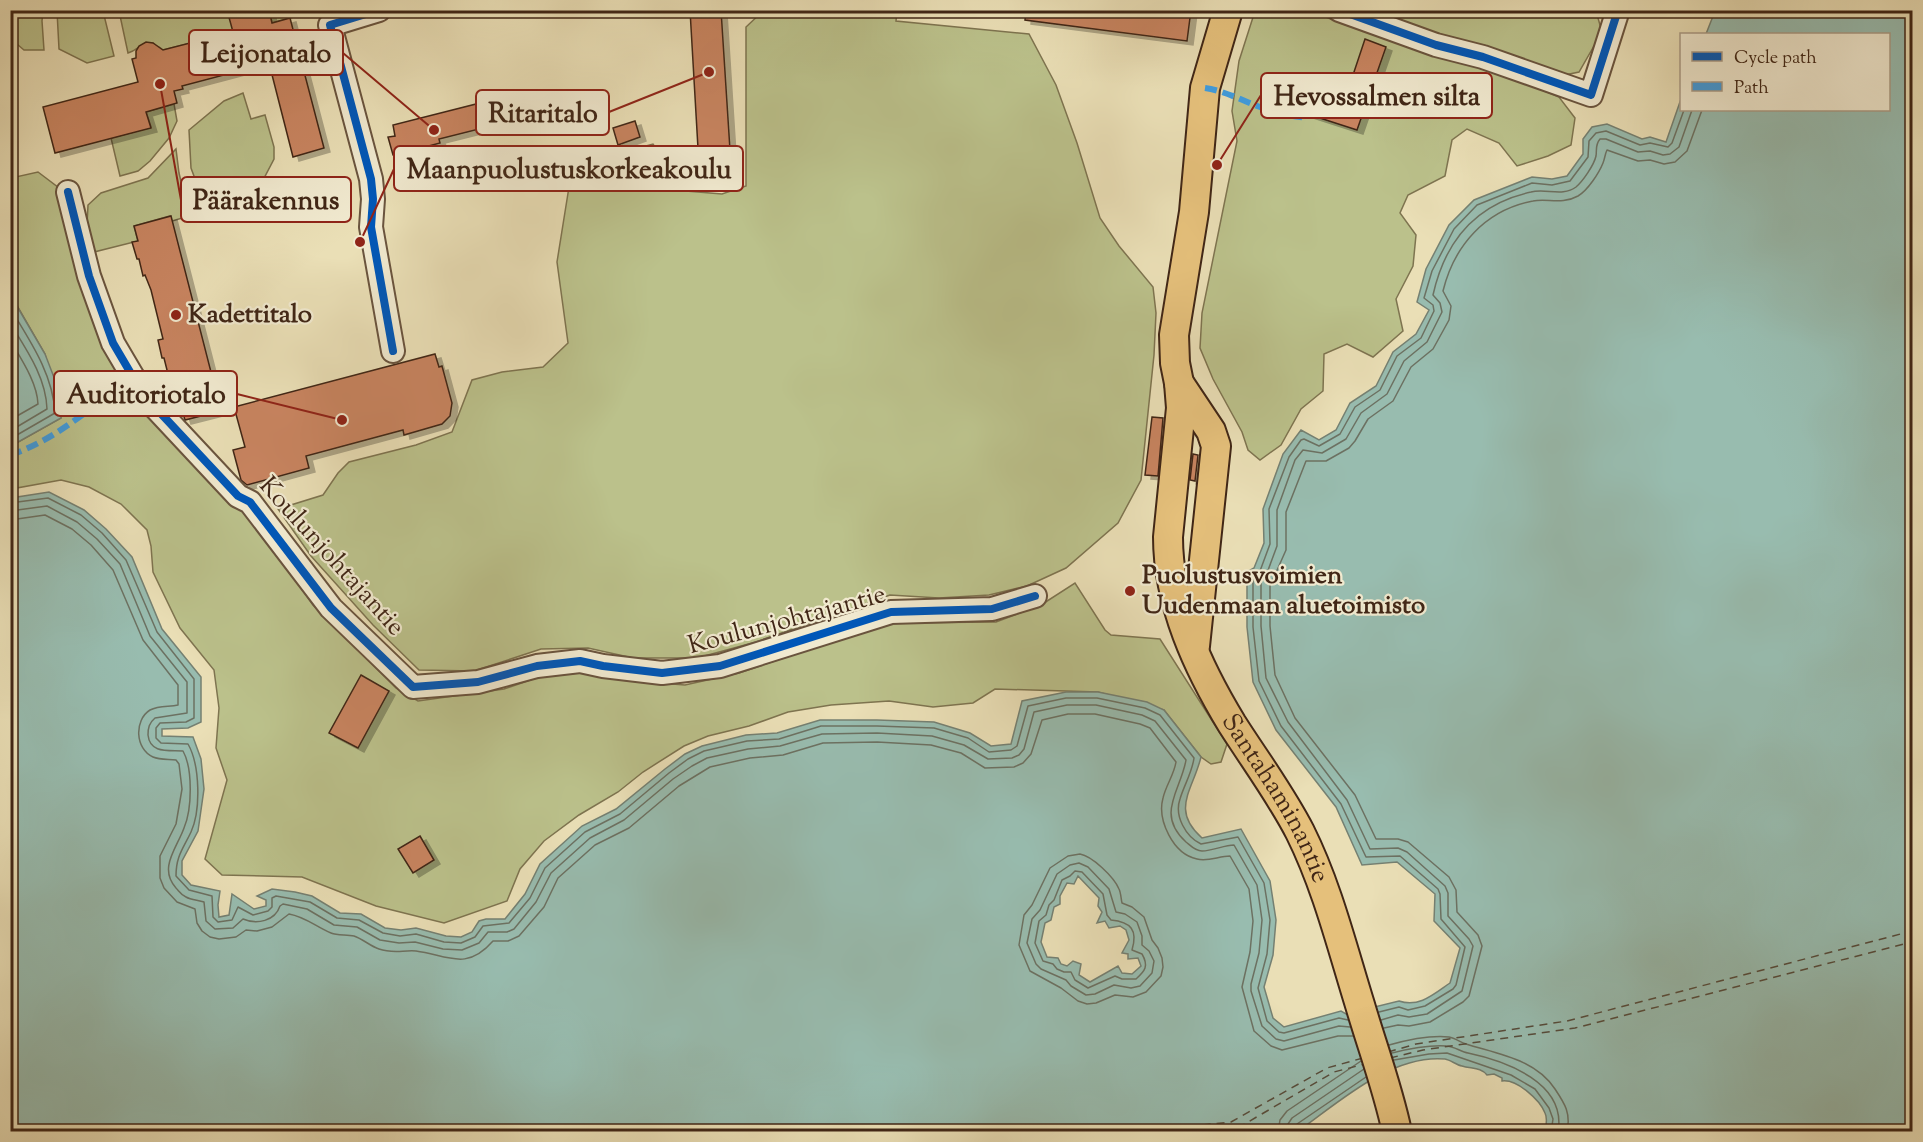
<svg xmlns="http://www.w3.org/2000/svg" width="1923" height="1142" font-family="'Sorts Mill Goudy',serif">
  <style>
    .green { fill: #bbc18b; stroke: #7e7450; stroke-width: 1.5 }
    .water { fill: #98bcaf; stroke: #758072; stroke-width: 1.5; fill-rule: evenodd }
    .lines { fill: none; stroke-linecap: round; stroke-linejoin: round }
    .shore { stroke: #6c7162; stroke-width: 1.5 }
    .ferry { stroke: #564c3c; stroke-width: 1.5; stroke-dasharray: 8 6; stroke-linecap: butt }
    .building { fill: #c88460; stroke: #402616; stroke-width: 1.5; filter: url(#shadow) }
    .minor-casing { stroke: #6a543e; stroke-width: 26 }
    .major-casing { stroke: #402616; stroke-width: 32 }
    .minor { stroke: #f1ead0; stroke-width: 22 }
    .major { stroke: #e5c07b; stroke-width: 28 }
    .quiet { stroke: #3f9cdf; stroke-width: 6; stroke-dasharray: 12 6; stroke-linecap: butt }
    .cycleway-casing { stroke: #f1ead0; stroke-width: 11 }
    .cycleway { stroke: #0057b8; stroke-width: 8 }
    .poi-dot { fill: #8f2418; stroke: #f1ead0; stroke-width: 2 }
    .labels { text-anchor: middle; dominant-baseline: central; stroke-width: 4.5; stroke-linejoin: round; paint-order: stroke }
    .poi-label { font-size: 26px; font-weight: bold; fill: #402616; stroke: #f1ead0; text-anchor: start }
    .street-label { font-size: 26px; fill: #402616; stroke: #f1ead0 }
    .leader { fill: none; stroke: #8f2418; stroke-width: 2 }
    .callout-dot { fill: #8f2418; stroke: #f1ead0; stroke-width: 2 }
    .callout { fill: #f1ead0; stroke: #8f2418; stroke-width: 2 }
    .callout-label { font-size: 27px; text-anchor: middle; font-weight: bold; fill: #402616 }
  </style>
  <defs>
    <filter id="shadow"><feDropShadow dx="6" dy="4" stdDeviation="0" flood-color="#0004"/></filter>
  </defs>
  <rect width="100%" height="100%" fill="#eadfb6"/>
  <filter id="stains"><feTurbulence type="fractalNoise" baseFrequency=".00333" numOctaves="4"/><feColorMatrix values="0 0 0 0 .2 0 0 0 0 .09 0 0 0 0 .02 0 0 0 .5 -.17"/></filter>
  <radialGradient id="worn" r=".72"><stop offset=".6" stop-color="#630" stop-opacity="0"/><stop offset="1" stop-color="#630" stop-opacity=".3"/></radialGradient>
  <!-- green -->
  <g class="green">
    <polygon points="269,10 316,11 272,23"/>
    <polygon points="10,11 43,11 42,21 44,50 24,50 11,39"/>
    <polygon points="57,11 103,11 114,56 87,63 59,49"/>
    <path d="M119 11H227L238 31 159 51 153 43C141 41 139 50 128 53Z"/>
    <polygon points="763,11 897,11 896,21 1029,34 1056,85 1077,143 1100,218 1119,246 1153,287 1156,313 1154,355 1141,480 1118,523 1066,568 1027,586 989,595 939,598 890,595 756,642 697,658 633,658 588,648 541,649 474,671 419,670 373,625 311,556 278,509 323,495 338,473 349,462 416,445 452,432 472,380 502,372 543,367 568,343 557,262 569,187 586,162 653,144 686,191 722,194 746,186 746,27"/>
    <polygon points="1255,11 1311,11 1343,24 1441,57 1484,66 1559,97 1575,118 1571,145 1548,156 1517,166 1499,143 1467,129 1452,140 1445,176 1408,195 1400,213 1416,235 1413,266 1396,299 1403,331 1373,357 1347,344 1324,354 1323,391 1301,409 1281,445 1260,460 1248,450 1242,432 1213,379 1200,348 1202,313 1237,141 1232,111 1239,61"/>
    <polygon points="1373,11 1596,11 1602,32 1579,72 1560,76 1446,38"/>
    <polygon points="243,93 251,119 265,115 274,147 274,159 250,205 240,211 236,201 207,211 191,168 189,130 224,101"/>
    <polygon points="174,104 177,121 169,138 150,161 138,171 120,176 111,138 151,127 146,112"/>
    <polygon points="176,149 179,173 189,216 172,221 170,216 134,226 138,241 94,252 87,225 88,205 101,193 148,178"/>
    <polygon points="38,172 63,191 105,344 270,543 313,605 396,688 418,701 504,689 536,678 577,671 621,680 685,685 739,673 888,623 996,622 1041,605 1075,583 1105,630 1111,635 1160,639 1227,744 1221,762 1211,764 1201,757 1164,710 1098,692 995,689 973,703 933,707 889,701 831,705 788,712 749,726 708,736 684,746 643,772 618,792 579,815 544,841 520,869 507,901 444,923 376,906 302,877 222,875 205,859 227,780 216,748 219,708 214,670 180,628 153,572 151,546 147,530 121,504 89,487 61,480 11,489 11,446 61,418 45,354 11,295 11,178"/>
  </g>
  <!-- water -->
  <g class="water">
    <path d="M1715 11H1912V1131H1545C1546 1125 1548 1119 1545 1113 1540 1100 1517 1079 1502 1081V1078L1494 1074 1487 1075C1481 1067 1471 1069 1462 1066 1456 1065 1451 1060 1445 1059 1391 1054 1338 1103 1297 1132H11V498L49 492 84 510 106 529 132 557 162 629 201 677V722L188 728 162 729V736L193 737 201 759 204 789 198 831 182 861V875L191 885 220 891 218 905 219 917 229 915 232 894 254 909 266 906V900L257 896 272 889 295 892 312 896 340 913 361 914 385 928 401 930 416 928 446 936 461 937 472 932 479 921 486 919H505L525 894 540 864 582 826 616 809 665 769 685 754 702 746 746 735 777 733 820 720H877L934 722 970 733 991 746 1011 744 1022 701 1066 692H1098L1147 702 1164 710 1201 757C1193 790 1170 810 1202 838L1241 829 1270 881 1276 920 1273 955 1264 987 1273 1018 1284 1027 1341 1011 1346 1014 1399 1001C1419 1008 1434 994 1450 983L1460 948 1434 921 1435 894 1397 862 1362 865 1336 807 1276 730 1253 682 1247 627V572L1254 568 1264 543 1263 509 1283 454 1301 430 1319 440 1336 430 1350 403 1376 386 1393 352 1416 334 1429 310 1417 302 1426 269 1449 225 1474 200 1532 177 1552 179 1567 176 1583 154V139L1592 127 1607 124 1642 139 1650 137 1666 142 1681 99 1682 110H1888V34H1706ZM1078 876 1099 898 1098 906 1102 912 1097 923 1105 921 1109 928 1120 926 1126 930 1129 940 1122 953 1128 954V959L1138 958 1141 966 1132 974 1122 973 1118 966 1090 982 1079 975 1081 964 1073 961 1067 966 1061 964 1058 958 1047 957 1041 942 1045 923 1051 920 1054 907 1060 904V896L1067 883 1074 884Z"/>
    <polygon points="11,296 45,354 60,393 61,418 11,446"/>
  </g>
  <g class="lines">
    <!-- shore -->
    <g class="shore">
      <path d="M10 308C30 341 53 374 55 413L10 439"/>
      <path d="M10 323C26 349 46 377 47 409L10 431"/>
      <path d="M10 340C21 359 37 382 38 404L10 420"/>
      <path d="M10 503 48 498 81 515 102 533 126 560 157 632 194 679V718L186 722 160 723 156 728V738L161 743 188 744C200 765 201 810 191 832 183 849 176 856 176 876L189 890 212 896 213 917 218 922 232 920 238 907 253 915 268 911 272 907V898L276 896 310 902 337 918 359 920 383 933 400 936 416 934 444 942 461 943 475 937 483 926 509 923 530 898 545 868 585 832 620 814 669 773 688 759 704 751 747 741 779 739 821 726H877L934 728 968 738 989 752 1011 750 1017 746 1028 706 1066 698H1097L1145 708 1160 715 1194 758C1192 773 1184 785 1180 799 1174 816 1186 837 1201 844L1238 837 1264 883 1270 920 1267 954 1258 988 1267 1021 1279 1032 1284 1033 1339 1018 1348 1020"/>
      <path d="M10 511 47 506 77 522 97 539 120 564 150 636 187 682V713L155 718C149 723 148 728 148 735 150 754 169 750 183 751 193 769 192 809 184 828 177 848 158 868 176 888 179 891 181 895 186 897 191 900 198 900 204 902L206 921 215 929 233 928 243 919C257 925 275 921 280 906L283 904 307 909 334 925 357 927 380 940 399 943 415 942 443 949 462 950 479 943 488 932H507L514 929 536 902 551 873 590 838 624 820 673 779 692 766 707 758 748 749 780 746 822 734 877 733 932 736 964 745 988 759 1012 758 1019 755 1024 749 1034 712 1067 705H1096L1142 715 1155 721 1186 760C1181 790 1155 814 1186 842 1191 846 1195 851 1202 851 1213 851 1224 845 1234 845L1257 885 1262 920 1259 953 1251 984V991L1262 1026 1276 1039 1284 1041 1339 1026 1350 1027"/>
      <path d="M10 520 45 515 72 529 91 545 113 570 143 640 178 685V705C169 707 159 705 150 710 134 720 135 749 153 757 160 760 169 759 176 760L179 764 182 789 176 824 160 856V878L164 888 177 902 195 909 197 923 202 931 210 937 219 939 236 937 246 930 257 931 272 927 289 914C306 917 316 927 331 933 338 936 347 934 354 936 363 939 370 946 379 949 393 954 403 950 416 951 447 955 466 972 493 941H508L519 936 544 907 558 878 595 845 629 828 679 786 710 767 750 758 783 755 823 743 877 742 931 745 961 753 985 768 1014 767 1023 763 1031 754 1042 720 1068 714H1095L1140 724 1150 728 1176 762C1174 775 1166 785 1163 798 1157 820 1173 854 1197 859 1208 862 1219 856 1230 856L1249 889 1253 921 1250 952 1242 987 1254 1031 1271 1046 1282 1050 1338 1036H1353"/>
      <path d="M1080 854C1092 856 1114 877 1119 889 1121 893 1121 899 1122 903L1132 907 1144 917 1152 940 1158 948 1162 958 1163 967 1161 976 1146 992 1133 997 1115 995 1096 1003 1087 1004 1078 1001 1061 988 1030 971 1019 945 1024 915 1032 905 1050 868 1068 856Z"/>
      <polygon points="1079,863 1088,867 1109,889 1116,912 1125,914 1137,922 1142,936 1142,945 1149,951 1154,961 1152,973 1140,986 1131,988 1114,985 1095,994 1086,995 1071,986 1066,980 1041,969 1036,964 1027,943 1032,919 1040,910 1057,874 1070,865"/>
      <path d="M1075 871 1082 872 1103 894 1107 915 1111 920C1131 922 1138 930 1132 950L1142 954C1149 966 1145 971 1136 979H1122L1115 976 1088 988 1075 980 1071 972H1064L1057 969 1053 964 1043 961 1035 943 1039 921 1046 915 1049 905 1054 900 1062 880 1070 876Z"/>
      <polyline points="1379,1012 1399,1007 1408,1010 1425,1006 1453,989 1456,985 1465,947 1441,919 1440,894 1438,889 1400,856 1366,857 1341,804 1281,726 1259,681 1253,627 1253,577 1260,571 1270,544 1269,509 1289,457 1301,440 1304,439 1319,446 1340,434 1355,407 1380,390 1397,356 1421,338 1434,311 1433,305 1424,298 1432,271 1454,229 1477,205 1532,183 1552,185 1570,181 1588,157 1589,141 1596,133 1606,131 1640,145 1650,143 1668,147 1672,143 1684,110"/>
      <path d="M1381 1020 1398 1015 1409 1017 1427 1014 1462 991 1473 946 1469 939 1448 916V893L1445 886 1407 852 1398 848 1370 849 1347 800 1288 722 1266 678 1261 626V581L1267 573 1277 546V510L1295 460 1303 450 1322 453 1346 439 1361 413 1387 394 1404 361 1427 342 1442 312 1440 303 1433 295C1445 241 1476 204 1531 192 1545 188 1563 197 1576 187 1583 181 1594 165 1596 156 1597 149 1595 145 1600 139H1606L1638 152 1650 151 1663 155 1670 154 1679 147 1692 110"/>
      <path d="M1384 1028 1398 1025 1409 1026 1430 1022 1463 1002 1469 996 1482 946 1478 935 1457 912 1456 890 1449 877 1408 842 1398 839H1376L1355 795 1295 718 1275 675 1270 626V586L1286 550V512L1306 461H1326L1349 448 1355 441 1368 419 1393 401 1411 367 1433 349 1449 320 1451 306 1443 291C1454 246 1485 210 1533 201 1547 198 1562 205 1578 196 1588 190 1599 173 1603 163 1605 158 1605 154 1607 150L1638 161 1650 160 1664 164 1675 162 1687 151 1702 110"/>
      <path d="M1389 1045C1407 1040 1430 1035 1449 1037 1455 1038 1460 1042 1466 1044 1498 1054 1535 1059 1555 1089 1565 1104 1571 1113 1567 1132"/>
      <path d="M1392 1053C1408 1049 1429 1045 1446 1046 1454 1046 1461 1052 1468 1053 1506 1061 1567 1083 1558 1132"/>
      <polyline points="1394,1060 1429,1054 1447,1053 1511,1075 1535,1089 1549,1108 1553,1119 1551,1132"/>
      <polyline points="1278,1132 1280,1120 1287,1111 1361,1061"/>
      <polyline points="1287,1132 1288,1124 1292,1118 1364,1069"/>
      <polyline points="1294,1132 1297,1124 1366,1077"/>
    </g>
    <!-- ferry -->
    <g class="ferry">
      <polyline points="1388,1052 1416,1044 1567,1021 1912,931"/>
      <polyline points="1390,1058 1423,1050 1575,1028 1912,942"/>
      <polyline points="1133,1132 1231,1122 1327,1068 1363,1058"/>
      <polyline points="1210,1132 1236,1129 1334,1072 1365,1064"/>
    </g>
  </g>
  <!-- building -->
  <g class="building">
    <polygon points="227,10 269,10 272,23 290,18 324,148 293,157 269,63 182,86 183,89 174,91 177,103 146,112 151,128 55,153 43,107 138,82 132,59 136,58 136,51 139,46 146,42 153,43 163,50 233,32"/>
    <polygon points="690,10 721,10 732,181 700,183"/>
    <polygon points="1026,10 1191,10 1187,41 1025,20"/>
    <polygon points="1365,39 1386,47 1357,130 1295,110 1303,88 1344,102"/>
    <polygon points="488,101 495,125 439,139 440,143 421,148 423,154 402,159 400,154 393,155 388,137 395,136 393,125"/>
    <polygon points="635,121 640,137 618,145 613,128"/>
    <polygon points="171,216 221,411 185,420 171,373 168,374 164,358 162,358 158,340 163,339 151,290 145,275 143,276 139,259 137,259 132,242 138,241 134,226"/>
    <polygon points="435,354 439,367 442,366 452,403 450,416 442,424 404,435 403,430 306,456 309,468 247,485 241,480 233,450 245,447 234,407"/>
    <polygon points="1152,417 1163,418 1158,476 1145,475"/>
    <polygon points="1193,454 1198,455 1195,481 1190,480"/>
    <polygon points="361,675 389,691 358,748 329,733"/>
    <polygon points="420,836 434,860 413,873 398,849"/>
  </g>
  <g class="lines">
    <defs>
      <g id="minor">
        <polyline points="379,10 330,25 371,179 373,199 371,227 393,351"/>
        <polyline points="1339,10 1436,45 1483,57 1591,95 1618,10"/>
        <polyline points="68,192 89,276 113,343 133,377 152,404 238,496 250,502 331,608 413,687 478,682 537,666 580,661 603,666 662,673 720,666 891,612 992,609 1035,596"/>
      </g>
      <g id="major">
        <path id="s1" d="M1228 10 1205 88 1194 212 1174 335 1175 363 1179 383 1181 408 1168 537C1168 604 1198 668 1232 724 1255 760 1281 795 1300 832 1327 886 1342 947 1360 1005 1372 1046 1388 1089 1397 1132"/>
        <polyline points="1179,383 1211,431 1216,446 1195,646"/>
      </g>
    </defs>
    <!-- minor casing -->
    <use href="#minor" class="minor-casing"/>
    <!-- major casing -->
    <use href="#major" class="major-casing"/>
    <!-- minor -->
    <use href="#minor" class="minor"/>
    <!-- major -->
    <use href="#major" class="major"/>
    <!-- quiet -->
    <g class="quiet">
      <path d="M1205 88C1225 91 1241 100 1260 107 1275 113 1290 116 1307 118"/>
      <path d="M10 455C57 440 94 404 133 377"/>
    </g>
    <defs>
      <g id="cycleway">
        <polyline points="379,10 330,25 371,179 373,199 371,227 393,351"/>
        <polyline points="1339,10 1436,45 1483,57 1591,95 1618,10"/>
        <polyline points="68,192 89,276 113,343 133,377 152,404 238,496 250,502 331,608 413,687 478,682 537,666 580,661 603,666 662,673 720,666 891,612 992,609 1035,596"/>
      </g>
    </defs>
    <!-- cycleway casing -->
    <use href="#cycleway" class="cycleway-casing"/>
    <!-- cycleway -->
    <use href="#cycleway" class="cycleway"/>
  </g>
  <!-- markers -->
  <g class="poi-dot">
    <circle cx="176" cy="315" r="6"/>
    <circle cx="1130" cy="591" r="6"/>
  </g>
  <g class="labels">
    <!-- poi labels -->
    <g class="poi-label">
      <text x="188" y="315">Kadettitalo</text>
      <text x="1142" y="576">Puolustusvoimien<tspan x="1142" dy="30">Uudenmaan aluetoimisto</tspan></text>
    </g>
    <!-- street labels -->
    <g class="street-label">
      <text transform="translate(331 557) rotate(48)">Koulunjohtajantie</text>
      <text transform="translate(787 621) rotate(-15)">Koulunjohtajantie</text>
      <text stroke="none"><textPath href="#s1" startOffset="820">Santahaminantie</textPath></text>
    </g>
  </g>
  <!-- callouts -->
  <path class="leader" d="M434 130L343 53M1217 165L1261 95M709 72L609 112M360 242L394 169M160 84L181 200M342 420L237 394"/>
  <g class="callout-dot">
    <circle cx="434" cy="130" r="6"/>
    <circle cx="1217" cy="165" r="6"/>
    <circle cx="709" cy="72" r="6"/>
    <circle cx="360" cy="242" r="6"/>
    <circle cx="160" cy="84" r="6"/>
    <circle cx="342" cy="420" r="6"/>
  </g>
  <g class="callout">
    <rect x="189" y="30" width="154" height="45" rx="6"/>
    <rect x="1261" y="73" width="231" height="45" rx="6"/>
    <rect x="476" y="90" width="133" height="45" rx="6"/>
    <rect x="394" y="146" width="349" height="45" rx="6"/>
    <rect x="181" y="177" width="170" height="45" rx="6"/>
    <rect x="54" y="371" width="183" height="45" rx="6"/>
  </g>
  <g class="callout-label">
    <text x="266" y="62">Leijonatalo</text>
    <text x="1377" y="105">Hevossalmen silta</text>
    <text x="543" y="122">Ritaritalo</text>
    <text x="569" y="178">Maanpuolustuskorkeakoulu</text>
    <text x="266" y="209">Päärakennus</text>
    <text x="146" y="403">Auditoriotalo</text>
  </g>
  <!-- margin -->
  <rect width="1923" height="1142" fill="none" stroke="#eadfb6" stroke-width="36"/>
  <rect x="12" y="12" width="1899" height="1118" fill="none" stroke="#402616" stroke-width="3"/>
  <rect x="18" y="18" width="1887" height="1106" fill="none" stroke="#402616" stroke-width="1.5"/>
  <!-- legend -->
  <rect x="1680" y="33" width="210" height="78" fill="#f1ead0" stroke="#aa9c86" stroke-width="1.5"/>
  <rect x="1692" y="52" width="30" height="9" fill="#0057b8" stroke="#aa9c86" stroke-width="1.5"/>
  <text x="1734" y="63" font-size="18" fill="#402616">Cycle path</text>
  <rect x="1692" y="82" width="30" height="9" fill="#3f9cdf" stroke="#aa9c86" stroke-width="1.5"/>
  <text x="1734" y="93" font-size="18" fill="#402616">Path</text>
  <rect width="100%" height="100%" filter="url(#stains)"/>
  <rect width="100%" height="100%" fill="url(#worn)"/>
</svg>
